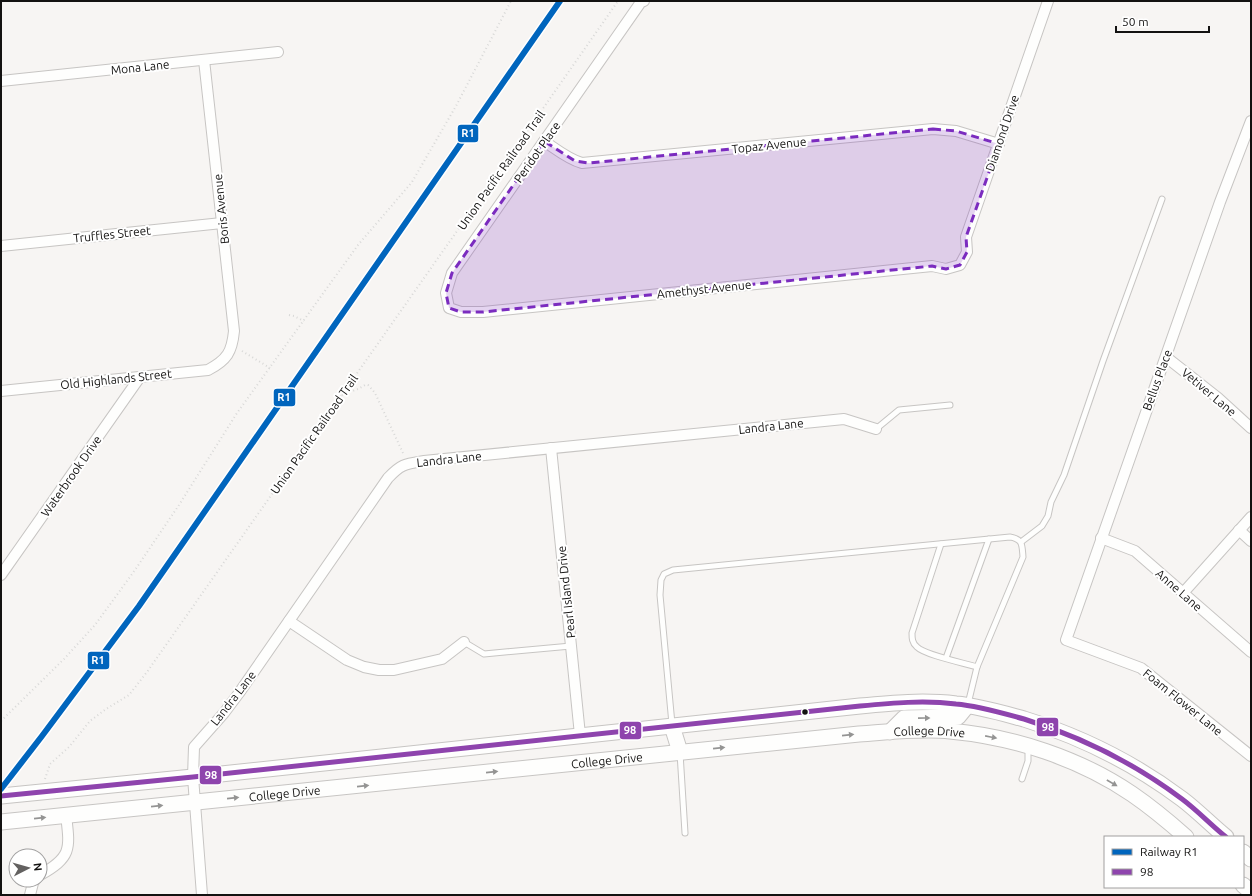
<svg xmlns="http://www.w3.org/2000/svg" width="1252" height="896" font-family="Ubuntu,sans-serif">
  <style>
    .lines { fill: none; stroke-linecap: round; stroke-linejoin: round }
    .lane-casing { stroke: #c7c5c3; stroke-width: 7 }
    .street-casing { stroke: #c7c5c3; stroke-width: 12 }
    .secondary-casing { stroke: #c7c5c3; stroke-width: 17 }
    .path { stroke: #d8d8d7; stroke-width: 2; stroke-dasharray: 1 3; stroke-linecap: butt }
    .lane { stroke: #fefefd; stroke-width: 5 }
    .street { stroke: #fefefd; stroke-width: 10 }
    .secondary { stroke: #fefefd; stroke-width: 15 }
    .bus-1-casing { stroke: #fff; stroke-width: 8 }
    .bus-1 { stroke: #8e44ad; stroke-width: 5 }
    .rail-1-casing { stroke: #fff; stroke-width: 9 }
    .rail-1 { stroke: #0065bd; stroke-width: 6 }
    .oneway { fill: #949493 }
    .marked { fill: #7b2cbf; fill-opacity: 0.2; stroke: #7b2cbf; stroke-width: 3; stroke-dasharray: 8 5; stroke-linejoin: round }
    .bus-dot { fill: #131211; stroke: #fff; stroke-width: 1.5 }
    .labels { text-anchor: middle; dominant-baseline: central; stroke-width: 4; stroke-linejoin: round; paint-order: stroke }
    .street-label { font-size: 12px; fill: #131211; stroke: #fff }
    .line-badge { stroke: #fff; stroke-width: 1.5 }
    .badge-label { font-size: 11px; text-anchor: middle; font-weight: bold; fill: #fff }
  </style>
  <rect width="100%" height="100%" fill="#f7f5f3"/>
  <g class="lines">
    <defs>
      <g id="lane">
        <polyline points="876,429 899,410 950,405"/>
        <polyline points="1021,542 1042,526 1048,516 1051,502 1064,475 1103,361 1162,199"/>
        <path d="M941 544 912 633C912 638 912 643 917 647 925 655 964 663 977 667L968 704"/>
        <polyline points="464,642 484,654 571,646"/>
        <polyline points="946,658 989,539"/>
        <path d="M672 724 660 595 661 580 664 574 673 570 1010 537C1023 539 1022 545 1023 557L977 667"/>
        <polyline points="680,753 685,833"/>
        <polyline points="1022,779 1028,761 1028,747"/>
      </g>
      <g id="street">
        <polyline points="644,1 641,2 452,273 446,293 449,308 461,312 483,312 932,266 946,269 960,265 967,252 966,237 1048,1"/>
        <polyline points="1,81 278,52"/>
        <polyline points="1251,121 1220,202 1066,640 1141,668 1251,756"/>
        <path d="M544 141C556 149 568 159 582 163L933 129 956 131 999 144"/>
        <polyline points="1,246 222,223"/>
        <polyline points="1166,357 1218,398 1251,428"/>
        <path d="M1 391 208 370C227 360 232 352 234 331L204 60"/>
        <polyline points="551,448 580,735"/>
        <polyline points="1239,530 1251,541"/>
        <polyline points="1101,538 1135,551 1251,652"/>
        <polyline points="1,575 140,377"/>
        <polyline points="1183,593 1251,517"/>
        <polyline points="289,621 347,660 364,667 379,670 394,670 442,659 464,642"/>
        <path d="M40 875C72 857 70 849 66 815"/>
        <polyline points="30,895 33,883 35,880"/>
        <path d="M202 895 193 777 194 747 224 713 239 693 388 478C401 464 405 464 424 461L844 419 876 429"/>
      </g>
      <g id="secondary">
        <polyline points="672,726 680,752"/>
        <polyline points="890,732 904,718 958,717 967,706"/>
        <path d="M1 796 193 777 860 706C892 703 924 700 956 704 979 706 1002 713 1024 719 1082 737 1134 763 1182 799 1198 811 1211 825 1226 837"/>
        <path id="s1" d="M1 822 859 734C889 732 920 728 950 731 1014 737 1079 758 1132 794 1151 807 1169 822 1186 837"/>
        <polyline points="1243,852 1251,859"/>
        <polyline points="1243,885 1251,892"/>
      </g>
    </defs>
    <!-- lane casing -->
    <use href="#lane" class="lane-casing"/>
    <!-- street casing -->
    <use href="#street" class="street-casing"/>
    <!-- secondary casing -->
    <use href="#secondary" class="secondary-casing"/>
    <!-- path -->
    <g class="path">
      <polyline points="289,315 294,316 304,321"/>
      <polyline points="242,351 270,368"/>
      <polyline points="342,395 358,389 365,385 368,385 370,387 375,393 403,453"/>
      <polyline points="1,721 64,659 95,625 135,570 179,505 237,413 358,245 412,182 456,106 511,1"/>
      <path d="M45 779 50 764 69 747 90 721 106 709 129 695 147 672C304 448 462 225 618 1"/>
    </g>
    <!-- lane -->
    <use href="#lane" class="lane"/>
    <!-- street -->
    <use href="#street" class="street"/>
    <!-- secondary -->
    <use href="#secondary" class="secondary"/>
    <defs>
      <path id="bus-1" d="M1 796 193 777 860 706C892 703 924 700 956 704 979 706 1002 713 1024 719 1082 737 1134 763 1182 799 1198 811 1211 825 1226 837"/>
    </defs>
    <!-- bus-1 casing -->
    <use href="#bus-1" class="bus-1-casing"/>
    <!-- bus-1 -->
    <use href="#bus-1" class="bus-1"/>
    <defs>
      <polyline id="rail-1" points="1,789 42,736 139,606 560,1"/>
    </defs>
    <!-- rail-1 casing -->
    <use href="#rail-1" class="rail-1-casing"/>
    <!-- rail-1 -->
    <use href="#rail-1" class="rail-1"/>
  </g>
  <!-- one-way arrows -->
  <defs><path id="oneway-solid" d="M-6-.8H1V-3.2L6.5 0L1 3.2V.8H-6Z"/></defs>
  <g class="oneway">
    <use href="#oneway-solid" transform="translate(924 718) rotate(-1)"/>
    <use href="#oneway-solid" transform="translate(848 735) rotate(-6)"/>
    <use href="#oneway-solid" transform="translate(991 737) rotate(11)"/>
    <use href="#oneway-solid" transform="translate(719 748) rotate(-6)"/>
    <use href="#oneway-solid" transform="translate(492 772) rotate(-6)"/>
    <use href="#oneway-solid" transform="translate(1112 783) rotate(30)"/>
    <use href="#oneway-solid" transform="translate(363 786) rotate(-6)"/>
    <use href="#oneway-solid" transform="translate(233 798) rotate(-6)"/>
    <use href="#oneway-solid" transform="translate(157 806) rotate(-6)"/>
    <use href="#oneway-solid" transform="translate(40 818) rotate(-6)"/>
  </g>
  <!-- marked area -->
  <path class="marked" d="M933 129 956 131 999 144 966 237 967 252 960 265 946 269 932 266 483 312H461L449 308 446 293 452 273 544 141 575 161 589 163Z"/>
  <!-- markers -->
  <circle class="bus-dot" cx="805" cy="712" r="3.5"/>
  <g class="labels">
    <!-- street labels -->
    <g class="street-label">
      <text transform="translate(140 67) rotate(-6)">Mona Lane</text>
      <text transform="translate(1002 133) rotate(-71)">Diamond Drive</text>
      <text transform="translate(769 145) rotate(-6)">Topaz Avenue</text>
      <text transform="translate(537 152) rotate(-55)">Peridot Place</text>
      <text transform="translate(501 170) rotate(-55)">Union Pacific Railroad Trail</text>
      <text transform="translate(221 209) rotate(-96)">Boris Avenue</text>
      <text transform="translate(112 234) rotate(-6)">Truffles Street</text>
      <text transform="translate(704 289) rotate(-6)">Amethyst Avenue</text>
      <text transform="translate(116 379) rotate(-6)">Old Highlands Street</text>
      <text transform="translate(1157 380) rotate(-70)">Bellus Place</text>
      <text transform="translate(1209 392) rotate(40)">Vetiver Lane</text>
      <text transform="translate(771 426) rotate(-6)">Landra Lane</text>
      <text transform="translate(314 434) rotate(-55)">Union Pacific Railroad Trail</text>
      <text transform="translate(449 459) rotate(-6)">Landra Lane</text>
      <text transform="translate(71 476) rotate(-55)">Waterbrook Drive</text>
      <text transform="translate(1179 590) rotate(41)">Anne Lane</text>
      <text transform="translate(566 592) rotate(-96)">Pearl Island Drive</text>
      <text transform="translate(233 698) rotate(-52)">Landra Lane</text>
      <text transform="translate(1183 702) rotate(39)">Foam Flower Lane</text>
      <text stroke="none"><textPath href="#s1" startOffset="933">College Drive</textPath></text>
      <text stroke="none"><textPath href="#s1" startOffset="609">College Drive</textPath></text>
      <text stroke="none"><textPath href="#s1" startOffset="285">College Drive</textPath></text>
    </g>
  </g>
  <g class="line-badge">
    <rect x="457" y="124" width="22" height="19" rx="4" fill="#0065bd"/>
    <rect x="273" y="388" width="23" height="19" rx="4" fill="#0065bd"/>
    <rect x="87" y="651" width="23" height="19" rx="4" fill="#0065bd"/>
    <rect x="1036" y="717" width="23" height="20" rx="4" fill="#8e44ad"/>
    <rect x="619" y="721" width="23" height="19" rx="4" fill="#8e44ad"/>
    <rect x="199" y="765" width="23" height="20" rx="4" fill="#8e44ad"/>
  </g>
  <g class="badge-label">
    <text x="468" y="137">R1</text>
    <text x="284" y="401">R1</text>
    <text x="98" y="664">R1</text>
    <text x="1048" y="731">98</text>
    <text x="630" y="734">98</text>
    <text x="211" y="779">98</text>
  </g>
  <!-- border -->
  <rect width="1252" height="896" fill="none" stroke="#131211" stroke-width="4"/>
  <!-- legend -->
  <rect x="1104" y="836" width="140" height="52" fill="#ffffff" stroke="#a1a0a0"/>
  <rect x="1112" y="849" width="20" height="6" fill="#0065bd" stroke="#a1a0a0"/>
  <text x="1140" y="856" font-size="12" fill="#131211">Railway R1</text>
  <rect x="1112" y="869" width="20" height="6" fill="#8e44ad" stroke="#a1a0a0"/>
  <text x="1140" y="876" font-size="12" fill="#131211">98</text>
  <!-- north arrow -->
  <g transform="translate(28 868) rotate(84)"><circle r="19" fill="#ffffff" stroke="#a1a0a0"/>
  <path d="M0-3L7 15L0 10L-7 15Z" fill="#636160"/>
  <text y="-6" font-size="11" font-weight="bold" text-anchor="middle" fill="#131211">N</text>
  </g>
  <!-- scale -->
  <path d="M1116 26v6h93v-6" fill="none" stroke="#131211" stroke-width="2"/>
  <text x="1122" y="26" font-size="12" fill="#131211" stroke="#ffffff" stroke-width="3" paint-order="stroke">50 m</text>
</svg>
